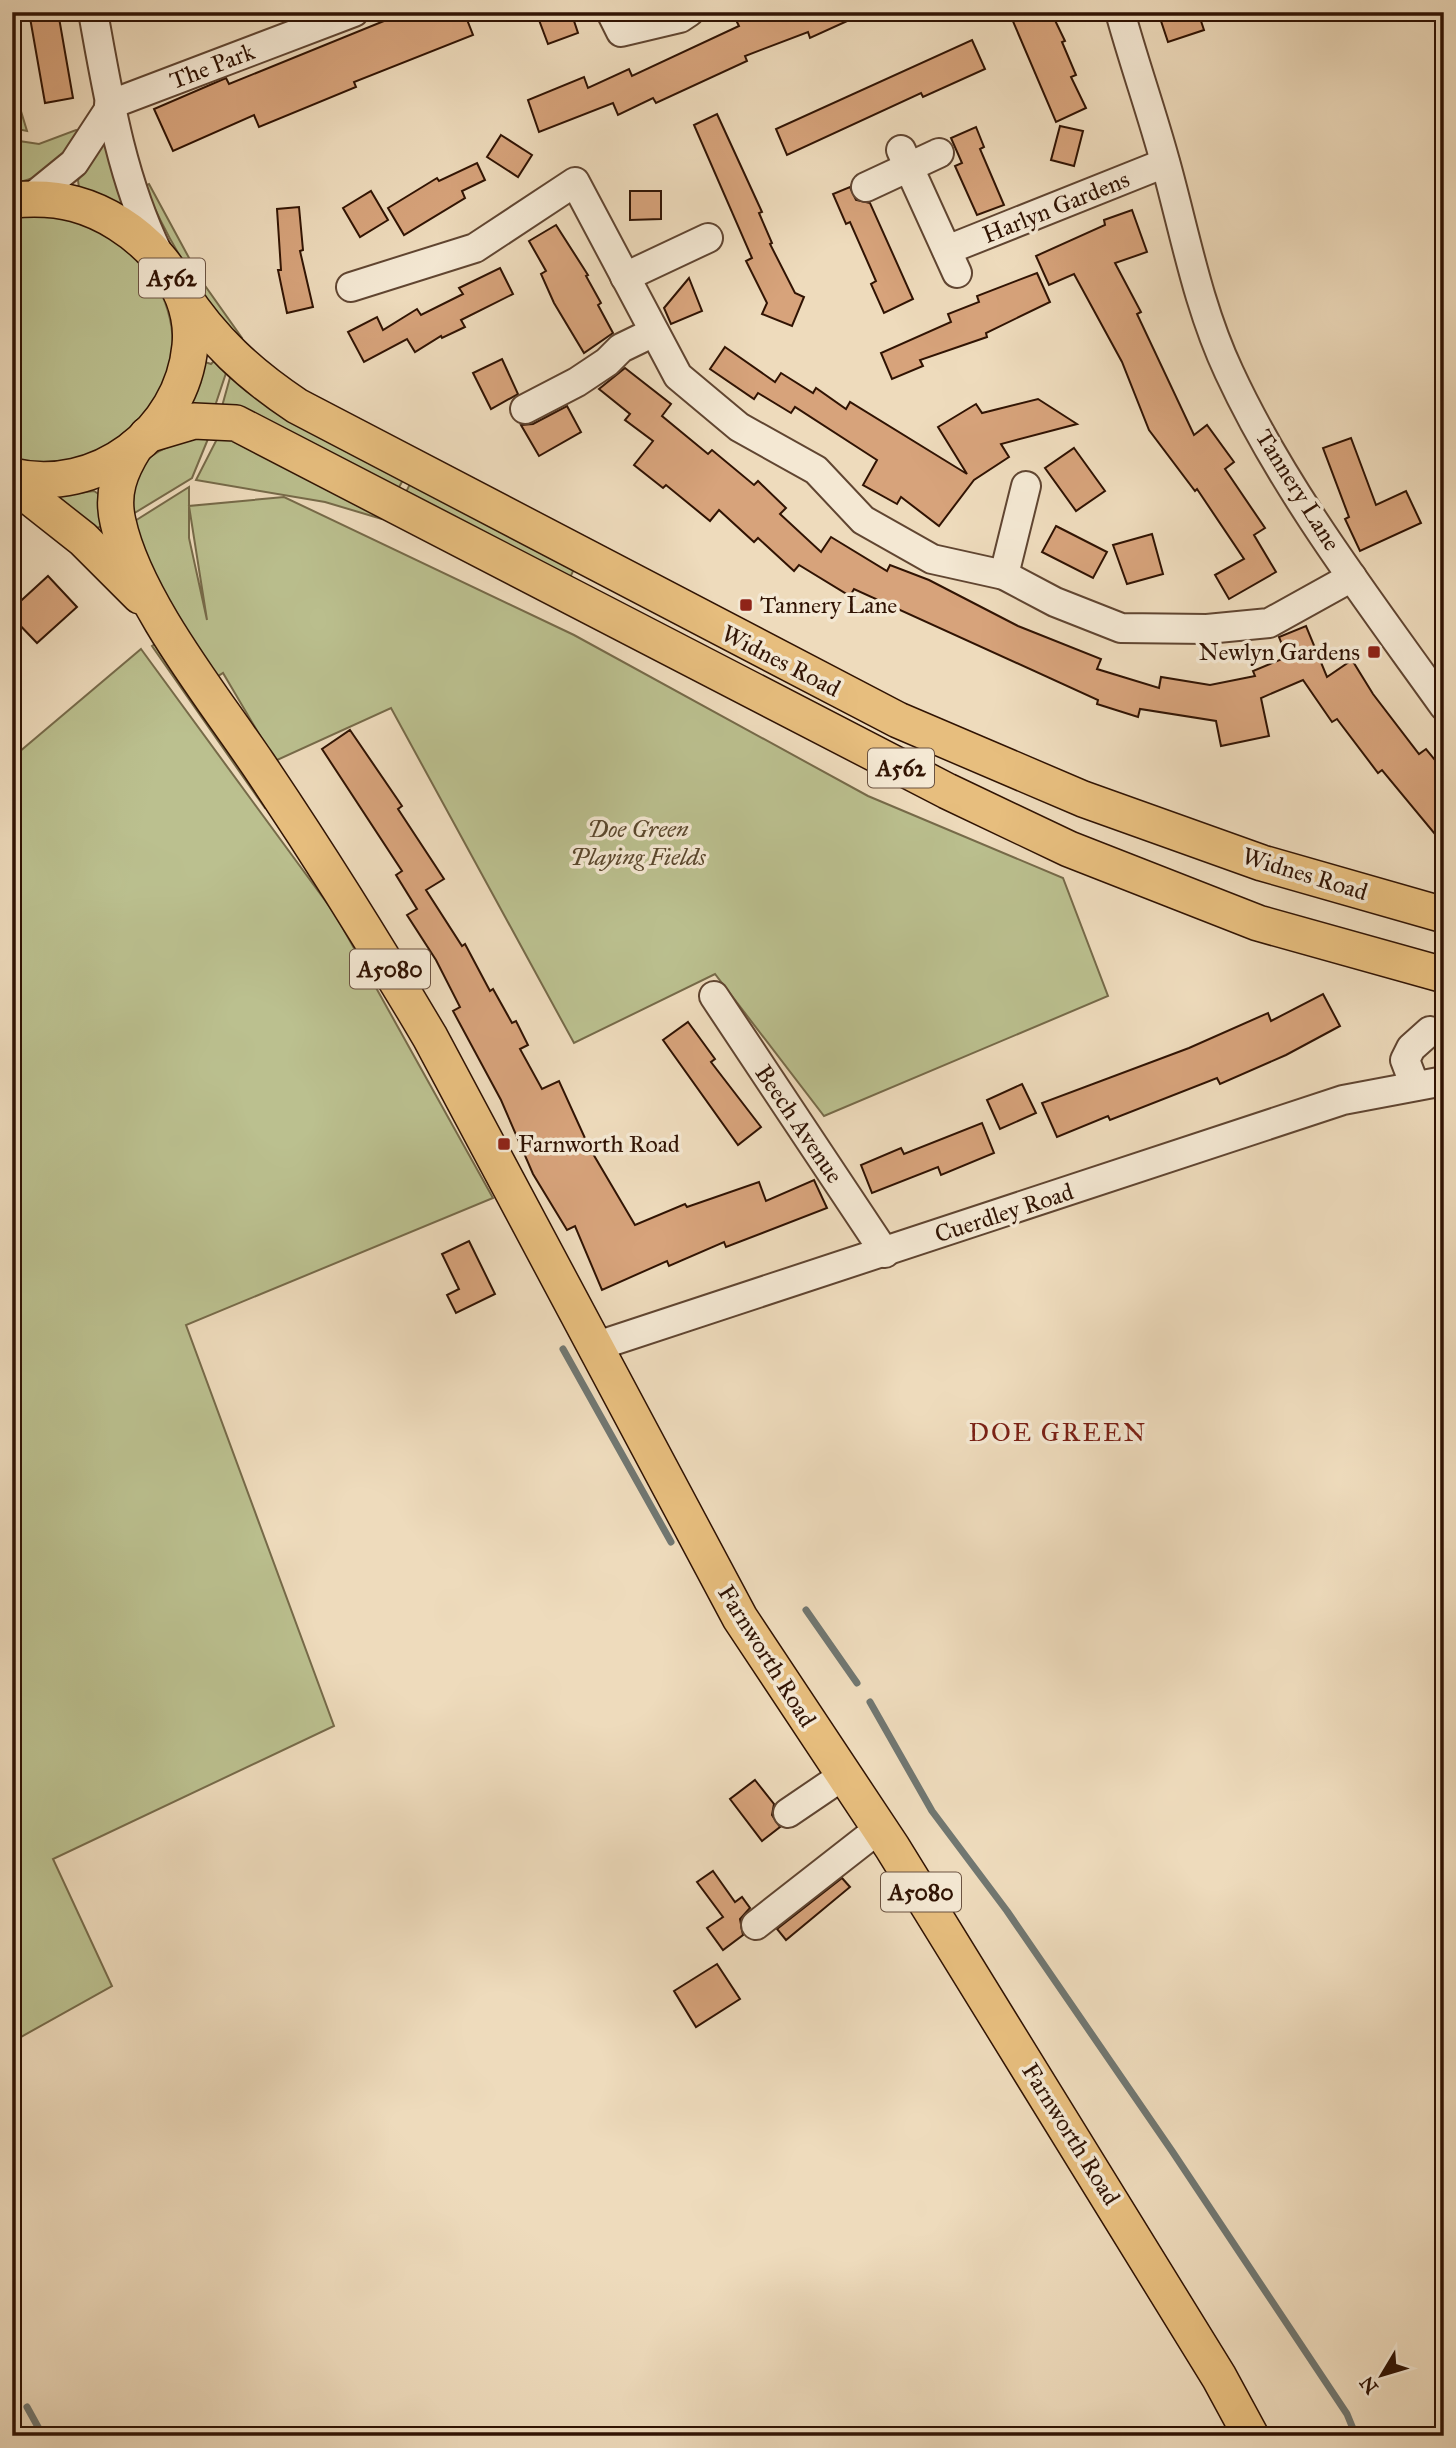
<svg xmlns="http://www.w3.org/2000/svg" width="1456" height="2448" font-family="'IM FELL Great Primer',serif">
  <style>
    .green { fill: #bbc08f; stroke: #766a49; stroke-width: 2 }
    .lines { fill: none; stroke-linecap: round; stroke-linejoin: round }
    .stream { stroke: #717771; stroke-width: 7 }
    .building { fill: #d7a37b; stroke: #301303; stroke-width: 2 }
    .minor-casing { stroke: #604531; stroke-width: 32 }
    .major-casing { stroke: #301303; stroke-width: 38 }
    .minor { stroke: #f4e8d3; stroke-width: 28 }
    .major { stroke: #e7be7e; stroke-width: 35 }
    .poi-dot { fill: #8f2418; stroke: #f4e8d3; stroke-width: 2.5 }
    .labels { text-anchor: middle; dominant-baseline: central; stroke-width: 7; stroke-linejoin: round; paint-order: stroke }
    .shield { fill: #f4e8d3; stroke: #6b5341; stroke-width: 2 }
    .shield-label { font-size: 23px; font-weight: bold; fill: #301303 }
    .street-label { font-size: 24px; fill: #301303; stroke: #f4e8d3 }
    .poi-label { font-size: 24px; fill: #301303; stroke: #f4e8d3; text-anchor: start }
    .park-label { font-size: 24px; font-style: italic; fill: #5a472d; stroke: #f4e8d3 }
    .neighbourhood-label { font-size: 26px; letter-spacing: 2px; fill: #7a1f14; stroke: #f4e8d3 }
  </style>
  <rect width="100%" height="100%" fill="#eedbbc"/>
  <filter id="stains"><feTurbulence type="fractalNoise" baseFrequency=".00286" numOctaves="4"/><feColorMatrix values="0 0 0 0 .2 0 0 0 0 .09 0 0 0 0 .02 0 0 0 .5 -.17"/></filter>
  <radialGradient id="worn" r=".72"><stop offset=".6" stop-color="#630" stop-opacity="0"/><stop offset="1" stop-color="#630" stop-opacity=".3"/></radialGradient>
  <!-- green -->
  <g class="green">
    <polygon points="12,85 13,85 27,131 12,128"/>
    <path d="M76 130 80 131C67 159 44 180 12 183V140L39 144Z"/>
    <polygon points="103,143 110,144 125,209 79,188 78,180"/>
    <path d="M149 184 201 280 242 338 237 344C202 293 168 243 145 186Z"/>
    <path d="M12 214C28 215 45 214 60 217 170 239 218 370 118 439 99 452 74 463 49 464 37 464 24 461 12 459Z"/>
    <polygon points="215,360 227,370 214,409 187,409 205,362 211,364"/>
    <polygon points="231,374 404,478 397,491 221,410"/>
    <path d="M210 434 192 478 128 517C131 454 156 449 210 434Z"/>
    <polygon points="219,435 227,436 385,513 382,519 325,502 196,480"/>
    <polygon points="411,482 575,567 568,582 404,496"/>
    <polygon points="189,487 189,538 207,620 189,506 284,497 574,635 868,796 1063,878 1108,996 824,1116 715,974 574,1043 391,708 275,761 223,673 215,678 176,615 130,524"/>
    <polygon points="94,491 100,495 104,525 93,530 53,496"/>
    <polygon points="158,642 271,805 265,808 260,801 152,646"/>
    <polygon points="141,649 335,914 493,1198 186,1325 334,1726 53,1859 112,1986 12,2042 12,758"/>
  </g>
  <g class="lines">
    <!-- stream -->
    <g class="stream">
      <polyline points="563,1349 671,1542"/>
      <polyline points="806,1610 857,1683"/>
      <polyline points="870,1702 932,1811 1007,1911 1172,2151 1347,2414 1356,2436"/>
      <polyline points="12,2376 17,2388"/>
      <polyline points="27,2407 43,2436"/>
    </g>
  </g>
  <!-- building -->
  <g class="building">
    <polygon points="29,12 58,12 73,98 45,103"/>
    <polygon points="406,12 464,12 473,35 354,82 356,87 259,127 254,115 173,151 154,109 226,78 229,84"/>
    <polygon points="536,12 571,12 578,33 548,44"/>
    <polygon points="753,12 867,12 810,38 808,32 745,56 747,61 656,103 653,98 618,115 613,103 539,132 528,100 584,77 588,88 629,69 632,76 739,26 736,20"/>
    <polygon points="1009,12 1051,12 1065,41 1062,42 1076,75 1071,77 1086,108 1056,122"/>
    <polygon points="1158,12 1198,12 1204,30 1168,42"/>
    <polygon points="972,40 985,69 923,97 921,93 787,155 776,129"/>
    <polygon points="717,114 762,212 759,213 772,243 770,244 795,293 804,297 792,326 762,314 767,303 746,261 752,258 694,125"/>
    <polygon points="1060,126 1083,131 1074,166 1051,160"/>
    <polygon points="976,127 984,147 980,149 1004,205 977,215 955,166 962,163 951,138"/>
    <polygon points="501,135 532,155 518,177 487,157"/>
    <polygon points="477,163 485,180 462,191 465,198 404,235 388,208 437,178 439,181"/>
    <polygon points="850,187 856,200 870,203 913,299 884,313 871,284 876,281 850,222 846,224 833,194"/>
    <polygon points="371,191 388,220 360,237 343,208"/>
    <polygon points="630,191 661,191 661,219 630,220"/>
    <polygon points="299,207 303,250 300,251 313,307 287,313 278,270 281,270 277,209"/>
    <polygon points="1132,210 1147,252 1115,263 1141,312 1137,314 1194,435 1207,425 1234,462 1225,469 1265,528 1254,535 1276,572 1229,599 1215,575 1244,559 1197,489 1195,491 1149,430 1122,362 1074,274 1049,285 1036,256 1105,225 1104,220"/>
    <polygon points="556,225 588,275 586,276 601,303 598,305 613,333 584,353 554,303 541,274 546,271 529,241"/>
    <polygon points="500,268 513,294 461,320 465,327 442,338 441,336 415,352 407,339 364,362 348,332 377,317 383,330 417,309 421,315 463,294 459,288"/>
    <polygon points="1037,273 1050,302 986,333 987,337 920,360 923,366 892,379 881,353 951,322 948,314 979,302 977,296"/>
    <polygon points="689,278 702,311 671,324 664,308"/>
    <polygon points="725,347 775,382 781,373 813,393 816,388 846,409 850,402 967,474 938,427 976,404 982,413 1038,399 1077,424 1001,444 1009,457 974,480 939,526 901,497 897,504 863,485 877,460 795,407 791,413 758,393 754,399 710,369"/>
    <polygon points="502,359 518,394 491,409 473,373"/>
    <polygon points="625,368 671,404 662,416 708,454 712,450 754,485 758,481 786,508 780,514 821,552 831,537 887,571 890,565 929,580 1018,626 1101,659 1097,669 1159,688 1161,677 1210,685 1255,676 1253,671 1287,657 1279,637 1306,626 1327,677 1352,660 1373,694 1419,754 1426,749 1444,771 1444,845 1382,770 1378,773 1337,719 1332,722 1303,680 1261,698 1269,736 1221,746 1216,721 1140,709 1138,717 1097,704 1098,700 854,589 850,596 799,565 794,571 758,538 754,542 719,510 710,521 666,485 663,488 634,465 653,441 625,420 630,414 599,389"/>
    <polygon points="567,406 581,432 539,456 521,425 533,424"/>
    <polygon points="1351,438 1376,505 1406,491 1421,523 1360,551 1345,519 1349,517 1323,448"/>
    <polygon points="1074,448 1105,491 1076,511 1045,468"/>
    <polygon points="1056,526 1107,552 1093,578 1042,552"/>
    <polygon points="1152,534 1163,574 1127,584 1113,545"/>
    <polygon points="48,576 77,607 37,643 12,617 12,609"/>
    <polygon points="350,730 402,806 398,809 444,879 426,890 462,946 465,944 490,991 493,989 512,1023 516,1021 528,1045 520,1049 542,1089 559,1081 589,1147 635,1225 685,1204 687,1207 759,1182 766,1201 814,1180 827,1208 726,1247 724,1242 669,1266 667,1261 602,1290 575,1226 567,1230 533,1174 501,1100 453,1011 460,1007 436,960 407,915 417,909 396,875 402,871 322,749"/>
    <polygon points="1323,994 1340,1026 1286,1055 1220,1084 1217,1078 1110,1120 1108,1116 1057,1137 1042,1103 1189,1048 1268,1013 1271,1021"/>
    <polygon points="688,1022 715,1059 711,1062 761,1127 738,1145 663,1040"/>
    <polygon points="1022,1084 1036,1113 1000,1129 987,1100"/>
    <polygon points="982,1123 994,1153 941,1175 938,1167 872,1193 861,1165 901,1148 904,1154"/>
    <polygon points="469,1241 495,1294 456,1313 447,1295 459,1289 442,1254"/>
    <polygon points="755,1780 774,1804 772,1815 780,1827 762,1841 730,1799"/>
    <polygon points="713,1871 735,1902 742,1897 750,1908 740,1919 743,1935 723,1950 707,1928 723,1917 697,1882"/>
    <polygon points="842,1878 850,1887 786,1940 777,1929"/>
    <polygon points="717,1964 740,1999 696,2027 674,1991"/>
  </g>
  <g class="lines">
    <defs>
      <g id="minor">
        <path d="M93 12C108 95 121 177 158 253"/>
        <polyline points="611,12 621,32 680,18 689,12"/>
        <path d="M1120 12C1134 63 1152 113 1166 165 1185 234 1198 306 1229 372 1283 489 1369 601 1444 706"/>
        <polyline points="109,105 354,12"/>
        <polyline points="901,150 957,273"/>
        <polyline points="866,187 939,153"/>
        <polyline points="31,198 74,163 110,108"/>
        <polyline points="947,250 1165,163"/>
        <polyline points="625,277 708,238"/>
        <polyline points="351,287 475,248 575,182 678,376 739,427 816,470 863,520 932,559 1004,575 1055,602 1121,628 1207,629 1269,623 1352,577"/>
        <polyline points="525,409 577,382 607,362 621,348 654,332"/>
        <polyline points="1004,575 1026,486"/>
        <polyline points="714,996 885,1253"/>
        <polyline points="1415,1086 1405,1060 1411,1048 1430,1031"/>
        <polyline points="594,1347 1343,1100 1444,1081"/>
        <polyline points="788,1813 844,1775"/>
        <polyline points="756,1925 880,1828"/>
      </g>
      <g id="major">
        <path d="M12 200C34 198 54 198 75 204 134 220 197 280 190 346 182 432 97 496 12 476"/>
        <path d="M181 292C212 340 249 374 297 406L898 720 1083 799 1262 863 1444 915"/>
        <polyline points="147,435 194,421 236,423 947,791 1069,849 1258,923 1444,975"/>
        <path d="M135 447C120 471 111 493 118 522 135 600 212 696 258 764 318 853 375 944 430 1037L740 1618 892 1847 1219 2377 1251 2436"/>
        <polyline points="12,483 83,539 140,596"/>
      </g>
    </defs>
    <!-- minor casing -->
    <use href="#minor" class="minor-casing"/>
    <!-- major casing -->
    <use href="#major" class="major-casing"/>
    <!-- minor -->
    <use href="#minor" class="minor"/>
    <!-- major -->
    <use href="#major" class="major"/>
  </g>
  <!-- markers -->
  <g class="poi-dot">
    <rect x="739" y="598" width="14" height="14" rx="3.5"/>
    <rect x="1367" y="645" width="14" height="14" rx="3.5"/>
    <rect x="497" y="1137" width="14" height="14" rx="3.5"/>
  </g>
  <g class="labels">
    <!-- shield labels -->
    <g class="shield">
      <rect x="139" y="258.5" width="66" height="39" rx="5"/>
      <rect x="868" y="748.5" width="66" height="39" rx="5"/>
      <rect x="350" y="949.5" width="80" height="39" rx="5"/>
      <rect x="881" y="1872.5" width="80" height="39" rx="5"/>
    </g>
    <g class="shield-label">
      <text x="172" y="278">A562</text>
      <text x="901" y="768">A562</text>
      <text x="390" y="969">A5080</text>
      <text x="921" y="1892">A5080</text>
    </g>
    <!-- street labels -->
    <g class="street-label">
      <text transform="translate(212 66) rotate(-21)">The Park</text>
      <text transform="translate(1056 207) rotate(-22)">Harlyn Gardens</text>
      <text transform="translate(1298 490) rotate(58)">Tannery Lane</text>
      <text transform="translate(781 661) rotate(27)">Widnes Road</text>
      <text transform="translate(1305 874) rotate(17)">Widnes Road</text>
      <text transform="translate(799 1124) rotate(56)">Beech Avenue</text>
      <text transform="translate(1004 1213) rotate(-18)">Cuerdley Road</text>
      <text transform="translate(767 1656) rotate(58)">Farnworth Road</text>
      <text transform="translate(1071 2134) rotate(58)">Farnworth Road</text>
    </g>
    <!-- poi labels -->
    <g class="poi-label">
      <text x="760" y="605">Tannery Lane</text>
      <text x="1360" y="652" text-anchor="end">Newlyn Gardens</text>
      <text x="518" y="1144">Farnworth Road</text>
    </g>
    <!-- park labels -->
    <g class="park-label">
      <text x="638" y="829">Doe Green<tspan x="638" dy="28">Playing Fields</tspan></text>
    </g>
    <!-- neighbourhood labels -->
    <g class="neighbourhood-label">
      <text x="1058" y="1432">DOE GREEN</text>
    </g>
  </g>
  <!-- margin -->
  <rect width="1456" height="2448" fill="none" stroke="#eedbbc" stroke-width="42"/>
  <rect x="14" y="14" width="1428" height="2420" fill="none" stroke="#301303" stroke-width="3.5"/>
  <rect x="21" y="21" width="1414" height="2406" fill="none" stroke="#301303" stroke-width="2"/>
  <!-- north arrow -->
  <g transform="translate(1382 2375) rotate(232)" stroke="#f4e8d3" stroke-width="5" paint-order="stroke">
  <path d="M0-5L12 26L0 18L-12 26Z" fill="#301303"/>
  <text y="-10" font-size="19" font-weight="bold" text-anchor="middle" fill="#301303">N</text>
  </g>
  <rect width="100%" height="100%" filter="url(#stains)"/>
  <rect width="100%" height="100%" fill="url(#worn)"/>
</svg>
